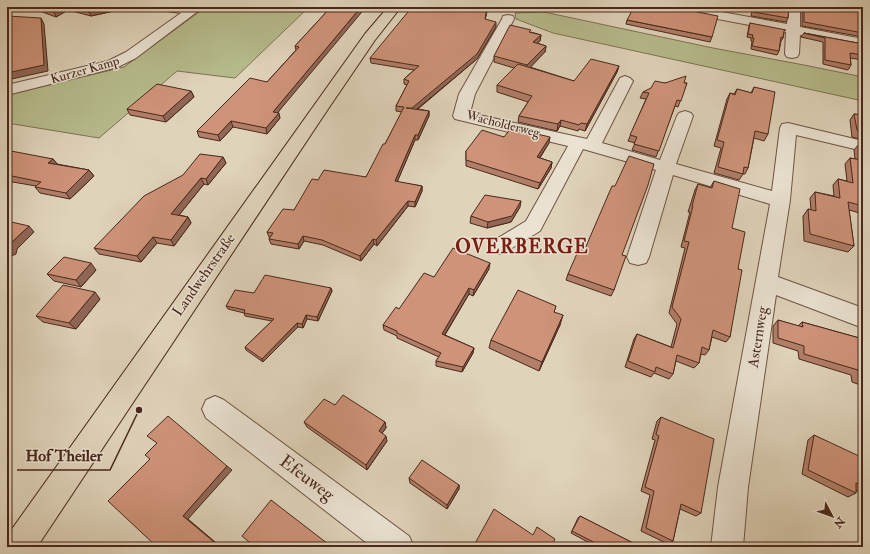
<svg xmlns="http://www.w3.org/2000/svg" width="870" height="554" font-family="'IM FELL Double Pica',serif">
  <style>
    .green { fill: #b6bb8c; stroke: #807254 }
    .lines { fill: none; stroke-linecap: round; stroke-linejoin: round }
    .minor-casing { stroke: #6f5344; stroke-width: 2 }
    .major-casing { stroke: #4a281c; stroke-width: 2 }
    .minor { fill: #eae2d2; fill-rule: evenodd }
    .major { fill: #dfd3ba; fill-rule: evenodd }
    .wall { fill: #b17e68; stroke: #4a281c }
    .shaded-wall { fill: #906755; stroke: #4a281c }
    .building { fill: #ce9379; stroke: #4a281c }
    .labels { text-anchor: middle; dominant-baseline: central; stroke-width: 3; stroke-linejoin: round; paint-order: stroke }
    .far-street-label { font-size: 13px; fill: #4a281c; stroke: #eae2d2 }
    .street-label { font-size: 15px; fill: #4a281c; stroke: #eae2d2 }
    .near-street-label { font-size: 18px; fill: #4a281c; stroke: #eae2d2 }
    .district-label { font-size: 19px; font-weight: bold; letter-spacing: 1px; fill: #7a1f14; stroke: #eae2d2 }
    .leader { fill: none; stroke: #4a281c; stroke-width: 1.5 }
    .callout-dot { fill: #4a281c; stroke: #eae2d2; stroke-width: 1.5 }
    .callout-label { font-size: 16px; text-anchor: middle; font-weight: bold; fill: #4a281c; stroke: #eae2d2; stroke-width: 3; stroke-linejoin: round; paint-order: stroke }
  </style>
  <rect width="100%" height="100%" fill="#dfd3ba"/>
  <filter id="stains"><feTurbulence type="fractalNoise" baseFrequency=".005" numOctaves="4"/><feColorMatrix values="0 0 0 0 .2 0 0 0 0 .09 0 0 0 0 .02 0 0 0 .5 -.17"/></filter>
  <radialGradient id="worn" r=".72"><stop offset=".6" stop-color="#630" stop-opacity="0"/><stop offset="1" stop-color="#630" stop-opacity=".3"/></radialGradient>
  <!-- green -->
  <g class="green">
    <polygon points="206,7 309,7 235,78 177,71 99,138 7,123 7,95 124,67"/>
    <polygon points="544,12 713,48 804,65 863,77 863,101 553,33 516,19 515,13"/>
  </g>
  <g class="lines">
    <defs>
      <g id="minor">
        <polygon points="158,7 196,8 198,11 136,58 118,67 7,95 7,85 108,61 126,52 181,13 160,10"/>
        <polygon points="530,7 549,7 547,10 532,10"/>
        <polygon points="669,7 695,7 787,24 788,7 800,7 800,27 863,39 863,47 800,35 799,54 797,57 792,58 787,57 785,54 786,32 675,11 671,10"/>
        <polygon points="508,15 513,16 514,19 475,94 470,113 587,139 620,78 625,76 630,78 633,81 602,143 660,160 677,116 679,113 685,111 691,113 693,116 676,164 772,191 780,128 782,124 788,123 863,141 863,151 796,135 790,200 778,277 863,308 863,328 776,295 748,487 743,547 711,547 718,487 770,204 673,175 649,257 646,263 638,265 630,263 627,257 656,170 583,149 540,231 507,251 500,254 493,251 490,246 493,241 526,221 568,146 455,119 453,116 459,94 502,19 503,16"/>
        <polygon points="215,396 224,400 409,536 414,547 372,547 206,418 202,409 206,400"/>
      </g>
      <polygon id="major" points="388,7 401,7 375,40 326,112 37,547 7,547 7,536 365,34"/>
    </defs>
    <!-- minor casing -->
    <use href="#minor" class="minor-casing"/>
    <!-- major casing -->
    <use href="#major" class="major-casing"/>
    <!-- minor -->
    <use href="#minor" class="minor"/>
    <!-- major -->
    <use href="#major" class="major"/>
  </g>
  <!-- wall -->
  <g class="wall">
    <polygon points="29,7 132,7 91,16 68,10 56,17"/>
    <polygon points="331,7 278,113 280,118 267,134 233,127 220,141 199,137 197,131 267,82 296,50 295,46"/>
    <polygon points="488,7 485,20 496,27 477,59 418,109 429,111 429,116 418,140 415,140 397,182 422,186 422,191 415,207 408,206 377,246 374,244 361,261 323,245 304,241 299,249 271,244 269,239 270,237 269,237 267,232 294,210 318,180 366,177 385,144 402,112 396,111 396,106 407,85 404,84 404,79 414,70 371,63 370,58"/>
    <polygon points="703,7 721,7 719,10"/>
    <polygon points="753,7 789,7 788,18 786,22 751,16"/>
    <polygon points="802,7 863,7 863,37 802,26"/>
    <polygon points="627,20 712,37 710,42 626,24"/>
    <polygon points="750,23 784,33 783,38 781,41 779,51 777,55 751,49 752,41 751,41 751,38 747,37 749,26"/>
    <polygon points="531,32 541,35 540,41 537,43 546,46 545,52 530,67 574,81 619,66 617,72 585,131 579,129 578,131 560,126 557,131 518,122 519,116 528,102 497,92 497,85 514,68 494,62 494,56"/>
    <polygon points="804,33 863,44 863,60 850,58 851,65 848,70 823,64 823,42 801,37"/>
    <polygon points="665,83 687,83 678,107 675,106 656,157 632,150 635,143 628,141 646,99 640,98 643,92"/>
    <polygon points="754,87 768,134 764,141 754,138 748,168 745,174 743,174 739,180 714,173 721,148 714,146 727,99 730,93 734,94 737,89 751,93"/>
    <polygon points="191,91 194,97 166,122 130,115 127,109"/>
    <polygon points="854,114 863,115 863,140 852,137 850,120"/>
    <polygon points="504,137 549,143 540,158 552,162 551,168 538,189 466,166 466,151"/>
    <polygon points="859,144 863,145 863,214 849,210 854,246 848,252 804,241 803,216 808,209 811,210 810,198 815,192 834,196 833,185 838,179 847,181 845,164 850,158 855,159 854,150"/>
    <polygon points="7,154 53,159 57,164 89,170 94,176 70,199 40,193 35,187 36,186 7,181"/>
    <polygon points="223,157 226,163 208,185 204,184 179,215 188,217 191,223 174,246 157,243 141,262 99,254 94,248"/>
    <polygon points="714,181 732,228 738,269 730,337 726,342 712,337 709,350 705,355 701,354 699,363 694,368 676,361 673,374 669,379 654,373 651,377 625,367 634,339 637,334 671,347 677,324 669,313 685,248 681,247 690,212 688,212 695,190 698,184 710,188"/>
    <polygon points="520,207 511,222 487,228 470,223 471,216"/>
    <polygon points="584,251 622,255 614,290 611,296 566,280 568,274"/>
    <polygon points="489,269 473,296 469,294 445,335 474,348 473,353 462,372 436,366 436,361 439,357 397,338 397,336 384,330 383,325 399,309 434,277"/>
    <polygon points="96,270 81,287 54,281 47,274"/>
    <polygon points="331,288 332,291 318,321 307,319 303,328 298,327 263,362 246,350 245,347 272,321 245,316 244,313 228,309 226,306 254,293"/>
    <polygon points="100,299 76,329 43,322 36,316"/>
    <polygon points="556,306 554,312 560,325 539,371 489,348 491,340"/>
    <polygon points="778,320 798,326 802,322 863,339 863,386 852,382 851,375 799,359 798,351 773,343 773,326"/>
    <polygon points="335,405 385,422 386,428 382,433 387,441 367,470 307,427 304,422"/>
    <polygon points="661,417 701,513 696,516 680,509 673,541 668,544 641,531 650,495 641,491 655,440 652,439 657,421"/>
    <polygon points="814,435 863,464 863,494 856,490 856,493 848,497 802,474 808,440"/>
    <polygon points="409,478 459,485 459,489 447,509 410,483"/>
    <polygon points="580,516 641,547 597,547 571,533 578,518"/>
  </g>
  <!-- shaded-wall -->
  <g class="shaded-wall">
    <polygon points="65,7 66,7 68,10 56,17 54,12"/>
    <polygon points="110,7 132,7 91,16 89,12"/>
    <polygon points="361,7 366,7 274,117 273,112"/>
    <polygon points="487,7 488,7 484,24 485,19"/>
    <polygon points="41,18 44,24 48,71 7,80 7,73"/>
    <polygon points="496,22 496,27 477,59 412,113 412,108"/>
    <polygon points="541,35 540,41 532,48 533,42"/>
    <polygon points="546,46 545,52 526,72 527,65"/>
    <polygon points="619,66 617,72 585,131 587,124"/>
    <polygon points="191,91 194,97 166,122 163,116"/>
    <polygon points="429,111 429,116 418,140 418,135"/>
    <polygon points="279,113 280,118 267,134 266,128"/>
    <polygon points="561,120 560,126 557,131 558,124"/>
    <polygon points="231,121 233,127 220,141 218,135"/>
    <polygon points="415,135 415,140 395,187 395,181"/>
    <polygon points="550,137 549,143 536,163 537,157"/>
    <polygon points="223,157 226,163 208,185 206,179"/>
    <polygon points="53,159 58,165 48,163"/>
    <polygon points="552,162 551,168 538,189 540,183"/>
    <polygon points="89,170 94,176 70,199 66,193"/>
    <polygon points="201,178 204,184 175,220 171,214"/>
    <polygon points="422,186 422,191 415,207 415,202"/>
    <polygon points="408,201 408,206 377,246 376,240"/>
    <polygon points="521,201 520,207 511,222 487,228 488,222"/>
    <polygon points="188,217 191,223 174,246 171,240"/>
    <polygon points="29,226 34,232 17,249 16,254 7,258 7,249 11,243"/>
    <polygon points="303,236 304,241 299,249 298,244"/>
    <polygon points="153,237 157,243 141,262 137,256"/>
    <polygon points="373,239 374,244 361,261 360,256"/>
    <polygon points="91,263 96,270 81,287 76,280"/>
    <polygon points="490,263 489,269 473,296 474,290"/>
    <polygon points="331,288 332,291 318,321 317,317"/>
    <polygon points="469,288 469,294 442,339 442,334"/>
    <polygon points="95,292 100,299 76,329 69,323"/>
    <polygon points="306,315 307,319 303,328 302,324"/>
    <polygon points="563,315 560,325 539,371 542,362"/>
    <polygon points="297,323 298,327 263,362 262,359"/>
    <polygon points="474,348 473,353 462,372 463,367"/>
    <polygon points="385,422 386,428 380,436 379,431"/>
    <polygon points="386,436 387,441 367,470 366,465"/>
    <polygon points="227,466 232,470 188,519 221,547 220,547 183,516"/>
    <polygon points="459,485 459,489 447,509 447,505"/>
  </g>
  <!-- building -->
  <g class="building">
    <polygon points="39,7 65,7 54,12"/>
    <polygon points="69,7 110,7 89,12"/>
    <polygon points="331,7 361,7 273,112 279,113 266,128 231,121 218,135 197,131 250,78 267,82 299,47 295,46"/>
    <polygon points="412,7 487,7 485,19 496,22 477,54 412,108 406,108 429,111 418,135 415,135 395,181 422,186 415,202 408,201 376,240 373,239 360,256 322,240 303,236 298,244 269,239 273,233 267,232 283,209 294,210 312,179 318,180 324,170 366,177 383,144 385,144 404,107 396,106 409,81 404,79 419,66 370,58"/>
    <polygon points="634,7 672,7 718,16 712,37 627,20"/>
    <polygon points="754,7 789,7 788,18 753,12"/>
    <polygon points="804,7 863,7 863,33 804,22"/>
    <polygon points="7,16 41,18 44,65 7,73"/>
    <polygon points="750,23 786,30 784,31 783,38 781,37 779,51 752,46 754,38 752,38 753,35 748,34"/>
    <polygon points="510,25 531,30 529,32 541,35 533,42 546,46 527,65 494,56"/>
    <polygon points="804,33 863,44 863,55 850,53 851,65 825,60 825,38"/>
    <polygon points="591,59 619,66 587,124 581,123 579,125 561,120 558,124 519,116 532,96 497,85 518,64 574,81"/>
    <polygon points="686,76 684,83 687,83 681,101 677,100 659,151 634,144 637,137 630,135 649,93 643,92 651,88 655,81 665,83"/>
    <polygon points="157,84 191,91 163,116 127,109"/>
    <polygon points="754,87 775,92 768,134 755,131 748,168 744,167 743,174 718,167 724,142 717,140 730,93 735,95 737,89 752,93"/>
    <polygon points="854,114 863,115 863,132 857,130"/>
    <polygon points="511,128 550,137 537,157 552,162 540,183 466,160 466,151 482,130 504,137"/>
    <polygon points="859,144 863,145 863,206 848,202 854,246 810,234 808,209 816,211 815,192 840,198 838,179 853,183 850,158 862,160"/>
    <polygon points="11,151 53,159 48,163 89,170 66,193 35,187 41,182 7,175 7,154"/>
    <polygon points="200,154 223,157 206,179 201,178 171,214 188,217 171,240 153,237 137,256 94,248 144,196 183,175"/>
    <polygon points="629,156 654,164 648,185 622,255 626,256 614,290 568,274 579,249 584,251 612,186 615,186"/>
    <polygon points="714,181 740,189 732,228 745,232 738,269 742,270 730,337 713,330 709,350 702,347 699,363 677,355 673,374 656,367 655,372 628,361 637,334 673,348 681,319 672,307 689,242 684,241 693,206 692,206 698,184 712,188"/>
    <polygon points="485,195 521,201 512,216 488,222 471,216"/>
    <polygon points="7,221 29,226 11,243 10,248 7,249"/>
    <polygon points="453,248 490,263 474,290 469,288 442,334 474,348 463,367 436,361 441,353 397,333 397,331 383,325 396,307 399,309 424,273 434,277"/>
    <polygon points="64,257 91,263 76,280 47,274"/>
    <polygon points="265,275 331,288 317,317 306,315 302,324 297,323 262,359 245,347 274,319 244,313 245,310 226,306 235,290 254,293"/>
    <polygon points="63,285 95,292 69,323 36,316"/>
    <polygon points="518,290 556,306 554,312 563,315 542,362 491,340"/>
    <polygon points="778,320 803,327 802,322 863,339 863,379 859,377 858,370 804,354 804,346 778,338"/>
    <polygon points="343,395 385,422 379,431 386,436 366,465 304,422 324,399 335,405"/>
    <polygon points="168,416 227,466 183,516 220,547 157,547 108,501 150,459 145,455 157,443 147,436"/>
    <polygon points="661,417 714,439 701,513 681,504 673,541 646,528 654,491 645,487 659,436 656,434"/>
    <polygon points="814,435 859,456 859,461 863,464 863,486 856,483 856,493 808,470"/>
    <polygon points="422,460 459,485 447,505 409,478"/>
    <polygon points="271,500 332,547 255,547 242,536"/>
    <polygon points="494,509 533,535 537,527 555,539 551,547 473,547"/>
    <polygon points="580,516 641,547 603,547 572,531"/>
  </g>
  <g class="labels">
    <!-- far-street labels -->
    <g class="far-street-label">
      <text transform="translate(85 70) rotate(-16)">Kurzer Kamp</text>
      <text transform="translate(503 124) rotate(14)">Wacholderweg</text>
    </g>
    <!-- street labels -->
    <g class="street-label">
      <text transform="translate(204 275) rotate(-55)">Landwehrstraße</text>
      <text transform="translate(758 337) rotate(-81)">Asternweg</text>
    </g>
    <!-- near-street labels -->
    <g class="near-street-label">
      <text transform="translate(307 478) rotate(37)">Efeuweg</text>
    </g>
    <!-- district labels -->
    <g class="district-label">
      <text x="522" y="247">OVERBERGE</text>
    </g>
  </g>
  <!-- callouts -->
  <path class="leader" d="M139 410L110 470H17"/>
  <circle class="callout-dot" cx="139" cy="410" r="4"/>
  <g class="callout-label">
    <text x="64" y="461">Hof Theiler</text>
  </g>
  <!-- margin -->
  <rect width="870" height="554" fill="none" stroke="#dfd3ba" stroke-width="24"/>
  <rect x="8" y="8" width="854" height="538" fill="none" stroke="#4a281c" stroke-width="2"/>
  <rect x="12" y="12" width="846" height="530" fill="none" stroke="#4a281c"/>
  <!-- north arrow -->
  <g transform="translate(832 516) rotate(131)" stroke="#eae2d2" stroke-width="3" paint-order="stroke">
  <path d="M0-3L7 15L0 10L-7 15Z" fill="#4a281c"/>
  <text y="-6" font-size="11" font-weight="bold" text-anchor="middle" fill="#4a281c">N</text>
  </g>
  <rect width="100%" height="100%" filter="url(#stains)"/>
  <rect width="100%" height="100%" fill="url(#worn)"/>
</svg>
